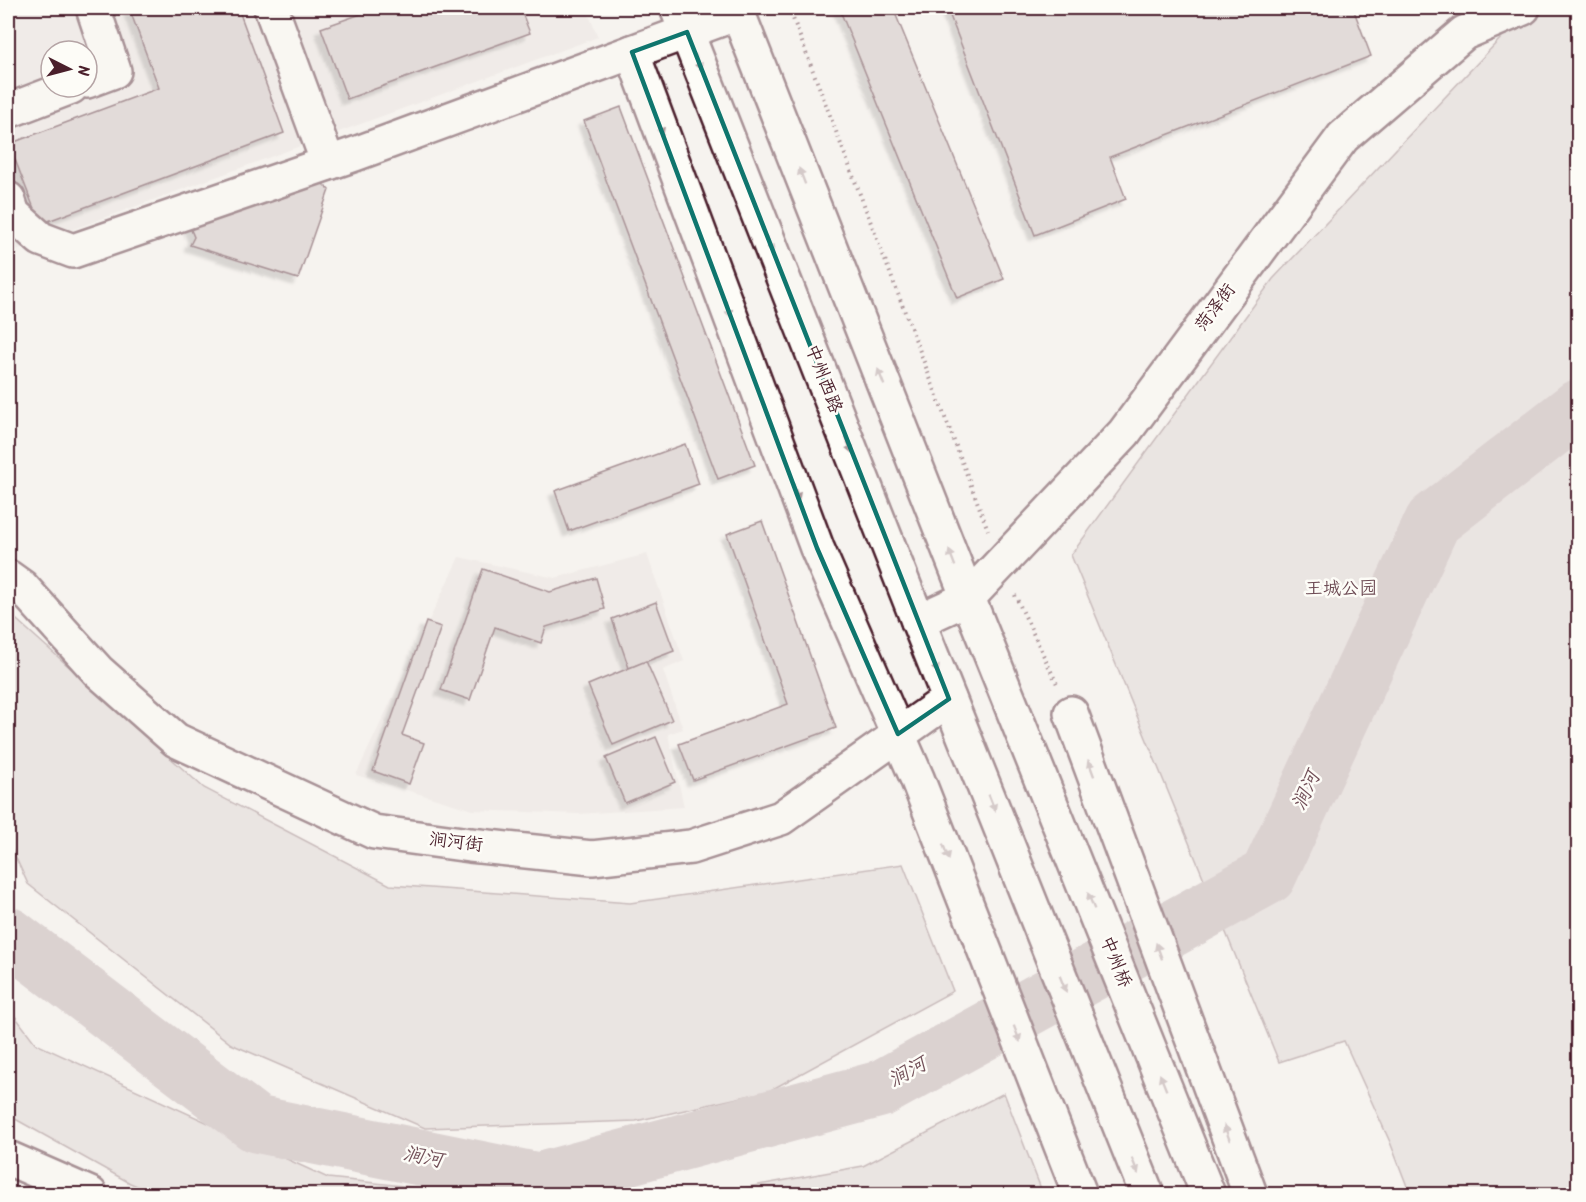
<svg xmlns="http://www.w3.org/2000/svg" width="1586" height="1202" font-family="Kalam,'LXGW WenKai TC',sans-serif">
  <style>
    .built { fill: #e9e3e0; fill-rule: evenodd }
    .green { fill: #dcd4d2; stroke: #937a7e; stroke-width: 1.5 }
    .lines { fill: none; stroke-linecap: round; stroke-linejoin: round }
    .river { stroke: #bbabac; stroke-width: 57 }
    .building { fill: #cbbfbe; stroke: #4a1f2b; stroke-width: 1.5; filter: url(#shadow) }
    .minor-casing { stroke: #4a1f2b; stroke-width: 38 }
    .major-casing { stroke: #4a1f2b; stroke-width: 38 }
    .path { stroke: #4a1f2b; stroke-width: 4; stroke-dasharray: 1.5 4.5; stroke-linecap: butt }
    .minor { stroke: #fdfcf7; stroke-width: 33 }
    .major { stroke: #fdfcf7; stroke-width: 33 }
    .oneway { fill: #ac999b }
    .marked { fill: none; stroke: #0f766e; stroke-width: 4.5; stroke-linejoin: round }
    .labels { text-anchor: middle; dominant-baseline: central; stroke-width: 5; stroke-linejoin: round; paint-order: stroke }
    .street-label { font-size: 18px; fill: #4a1f2b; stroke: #fdfcf7 }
    .park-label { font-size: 18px; fill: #6e4c55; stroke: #fdfcf7 }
    .water-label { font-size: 20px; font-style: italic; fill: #725058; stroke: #fdfcf7 }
  </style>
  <defs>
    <filter id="shadow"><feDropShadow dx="-5.5" dy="5.5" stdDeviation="1.5" flood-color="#0004"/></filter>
  </defs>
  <rect width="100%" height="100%" fill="#f6f3ef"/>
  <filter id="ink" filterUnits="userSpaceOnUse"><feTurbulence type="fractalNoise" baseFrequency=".0167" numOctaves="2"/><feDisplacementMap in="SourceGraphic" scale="12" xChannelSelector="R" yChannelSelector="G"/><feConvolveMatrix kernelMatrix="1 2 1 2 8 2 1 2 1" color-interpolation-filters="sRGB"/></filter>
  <g filter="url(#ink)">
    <!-- built -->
    <g class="built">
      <path d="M8 8H586L598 37 8 253ZM51 51H87V87H51Z"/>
      <polygon points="647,554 684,661 663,670 683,729 668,734 684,807 578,814 473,810 356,775 459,557 555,578"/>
    </g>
    <!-- green -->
    <g class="green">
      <polygon points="1558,8 1578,8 1578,1194 1410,1194 1390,1142 1344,1041 1279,1062 1071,555 1273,279 1519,19"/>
      <polygon points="8,612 204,788 390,885 630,903 903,864 953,991 769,1091 636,1121 425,1128 231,1044 28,884 8,841"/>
      <polygon points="8,1007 36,1044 328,1178 479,1194 156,1194 130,1183 8,1115"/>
      <polygon points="1004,1093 1043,1194 710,1194 863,1166"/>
    </g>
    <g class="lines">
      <!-- river -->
      <polyline class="river" points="8,935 256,1124 538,1181 880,1089 1268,876 1433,521 1578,408"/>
    </g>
    <!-- building -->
    <g class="building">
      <polygon points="129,8 238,8 284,133 40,224 9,144 159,88"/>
      <polygon points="378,8 520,8 530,33 347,99 321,28"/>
      <polygon points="839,8 893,8 1004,279 957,298"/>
      <polygon points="947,8 1353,8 1371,56 1110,157 1126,199 1035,235"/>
      <polygon points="621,107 755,465 718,479 584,121"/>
      <polygon points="312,173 329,190 298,279 190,245 194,237 186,218"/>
      <polygon points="685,444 699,484 569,531 555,491"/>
      <polygon points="762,521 836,728 693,780 679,744 788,704 727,534"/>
      <polygon points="483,569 550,592 596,578 605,609 546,627 541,643 495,627 470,700 441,690"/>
      <polygon points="656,602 674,651 629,668 612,619"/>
      <polygon points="426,622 441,627 402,735 424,743 409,784 373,771"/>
      <polygon points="646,661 672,720 613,745 588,685"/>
      <polygon points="656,737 675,782 625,803 606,758"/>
    </g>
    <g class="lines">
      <defs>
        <g id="minor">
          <polyline points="271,8 328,163"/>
          <polyline points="632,52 817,548 917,778 1080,1194"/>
          <polyline points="87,81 114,71 93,8"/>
          <polyline points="8,111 71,87"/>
          <polyline points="8,199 13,214 41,239 73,251 355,154 738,13"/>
          <polyline points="8,577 22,587 98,671 176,740 374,832 470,845 592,858 691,847 781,818 949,699"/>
          <polyline points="918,621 968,598 1124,433 1343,137 1464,33 1523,8"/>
          <polyline points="1071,713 1250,1194"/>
          <polyline points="8,1158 90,1194"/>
        </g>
        <g id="major">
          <polyline points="677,8 918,621 1147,1194"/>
          <polyline points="736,8 968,598 1208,1194"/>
        </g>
      </defs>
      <!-- minor casing -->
      <use href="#minor" class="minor-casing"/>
      <!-- major casing -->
      <use href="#major" class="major-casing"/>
      <!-- path -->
      <g class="path">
        <polyline points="789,8 988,530"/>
        <polyline points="1015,595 1058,686"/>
      </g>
      <!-- minor -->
      <use href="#minor" class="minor"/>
      <!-- major -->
      <use href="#major" class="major"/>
    </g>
    <!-- one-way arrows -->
    <defs><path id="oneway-solid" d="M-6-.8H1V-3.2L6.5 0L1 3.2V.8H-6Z" transform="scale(1.5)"/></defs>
    <g class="oneway">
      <use href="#oneway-solid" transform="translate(698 62) rotate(69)"/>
      <use href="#oneway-solid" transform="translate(660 127) rotate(70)"/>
      <use href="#oneway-solid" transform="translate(802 176) rotate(-111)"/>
      <use href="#oneway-solid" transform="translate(770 244) rotate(69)"/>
      <use href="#oneway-solid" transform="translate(728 309) rotate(70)"/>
      <use href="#oneway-solid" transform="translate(881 377) rotate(-111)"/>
      <use href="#oneway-solid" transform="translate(849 445) rotate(69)"/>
      <use href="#oneway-solid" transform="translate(796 492) rotate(70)"/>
      <use href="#oneway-solid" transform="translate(952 558) rotate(-111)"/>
      <use href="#oneway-solid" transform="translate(935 665) rotate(68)"/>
      <use href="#oneway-solid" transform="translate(1091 768) rotate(-110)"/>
      <use href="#oneway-solid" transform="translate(992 803) rotate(68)"/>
      <use href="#oneway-solid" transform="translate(946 852) rotate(69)"/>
      <use href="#oneway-solid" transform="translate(1091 901) rotate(-112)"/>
      <use href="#oneway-solid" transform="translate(1159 951) rotate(-110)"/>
      <use href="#oneway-solid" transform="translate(1063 984) rotate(68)"/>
      <use href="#oneway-solid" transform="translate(1017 1034) rotate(69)"/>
      <use href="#oneway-solid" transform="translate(1163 1082) rotate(-112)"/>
      <use href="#oneway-solid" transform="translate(1227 1133) rotate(-110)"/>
      <use href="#oneway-solid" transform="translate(1135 1166) rotate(68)"/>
    </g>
  </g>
  <!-- marked area -->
  <path d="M0 0H1586V1202H0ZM687 32 949 699 898 734 817 548 632 52Z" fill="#f6f3ef" fill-opacity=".55" fill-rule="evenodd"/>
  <path class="marked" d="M687 32 949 699 898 734 817 548 632 52Z"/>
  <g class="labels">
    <!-- street labels -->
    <g class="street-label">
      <text transform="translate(1216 308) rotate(-53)">菏泽街</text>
      <text transform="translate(823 379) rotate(69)">中州西路</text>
      <text transform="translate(456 843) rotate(7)">涧河街</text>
      <text transform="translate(1115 962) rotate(68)">中州桥</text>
    </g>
    <!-- park labels -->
    <g class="park-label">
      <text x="1341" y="589">王城公园</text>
    </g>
    <!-- water labels -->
    <g class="water-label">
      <text transform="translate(1307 791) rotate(-65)">涧河</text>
      <text transform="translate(908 1073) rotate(-29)">涧河</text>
      <text transform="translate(423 1158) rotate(11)">涧河</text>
    </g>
  </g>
  <!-- margin -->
  <rect width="1586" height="1202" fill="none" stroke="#fdfcf7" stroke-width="30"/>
  <rect x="15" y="15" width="1556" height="1172" fill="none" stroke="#4a1f2b" stroke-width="2" filter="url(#ink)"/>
  <!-- north arrow -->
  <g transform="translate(69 69) rotate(96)"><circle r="28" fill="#fdfcf7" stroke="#b5a4a5" stroke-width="1.5"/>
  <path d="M0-4.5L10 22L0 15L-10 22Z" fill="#4a1f2b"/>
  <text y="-9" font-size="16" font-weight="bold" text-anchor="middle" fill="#4a1f2b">N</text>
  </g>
</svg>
